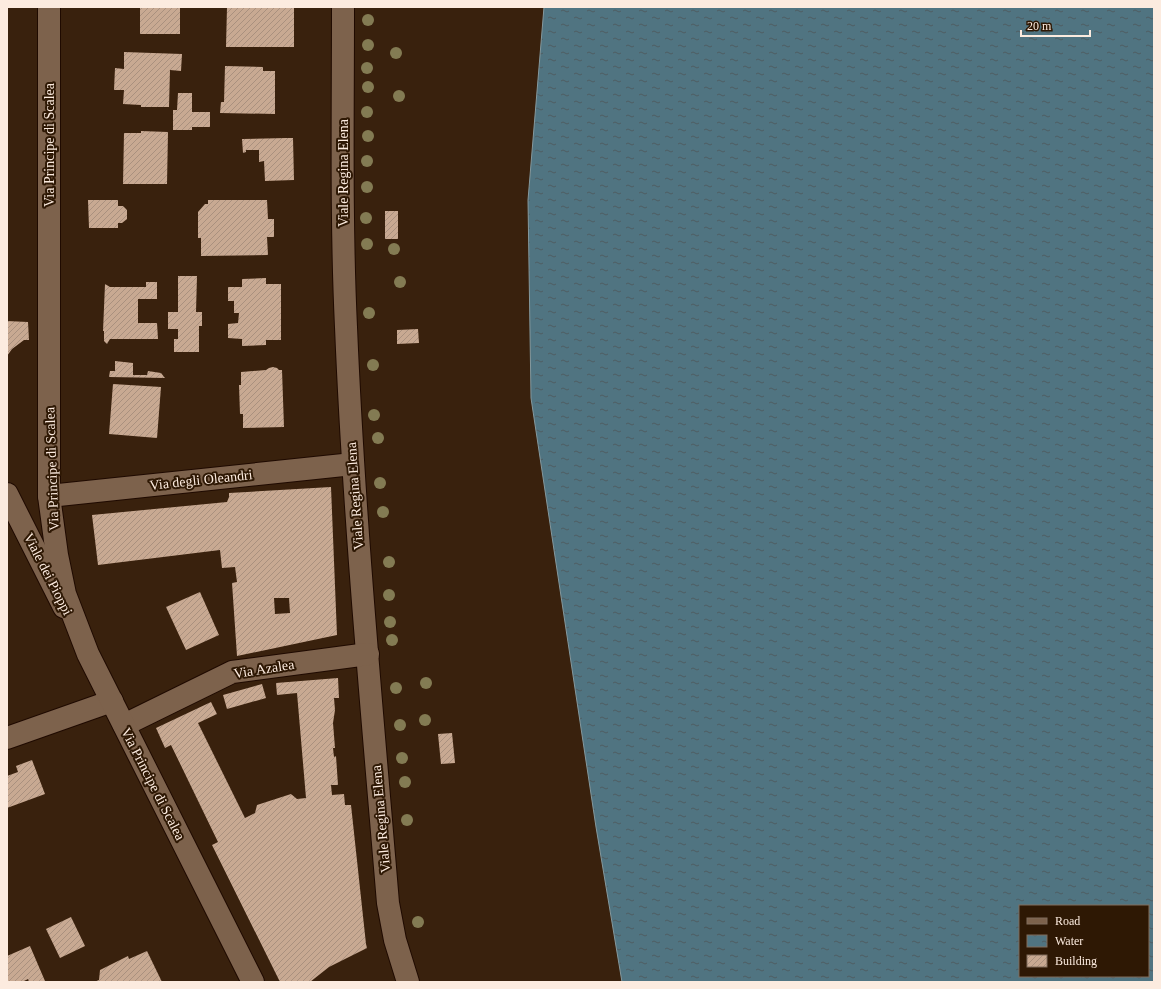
<svg xmlns="http://www.w3.org/2000/svg" width="1161" height="989" font-family="Georgia,serif">
  <style>
    .water { fill: url(#water-ripples); stroke: #84989d; fill-rule: evenodd }
    .building { fill: url(#building-hatch); fill-rule: evenodd }
    .lines { fill: none; stroke-linecap: round; stroke-linejoin: round }
    .street-casing { stroke: #1f0a00; stroke-width: 24 }
    .secondary-casing { stroke: #1f0a00; stroke-width: 24 }
    .street { stroke: #7d624c; stroke-width: 22 }
    .secondary { stroke: #7d624c; stroke-width: 22 }
    .tree { fill: #837b53 }
    .labels { text-anchor: middle; dominant-baseline: central; stroke-width: 4; stroke-linejoin: round; paint-order: stroke }
    .street-label { font-size: 14px; fill: #fcebdf; stroke: #2e1804 }
  </style>
  <defs>
    <pattern id="water-ripples" width="26" height="14" patternUnits="userSpaceOnUse"><rect width="26" height="14" fill="#507481"/><path d="M2 4q2-2 4 0t4 0M15 11q2-2 4 0t4 0" fill="none" stroke="#4e5d62"/></pattern>
    <pattern id="building-hatch" width="6" height="6" patternUnits="userSpaceOnUse"><rect width="6" height="6" fill="#c8a992"/><path d="M-1 1l2-2M0 6l6-6M5 7l2-2" fill="none" stroke="#a9907e"/></pattern>
  </defs>
  <rect width="100%" height="100%" fill="#39210d"/>
  <!-- water -->
  <path class="water" d="M544 7H1154V982H622L596 827 531 398 528 200ZM1020 906H1148V976H1020Z"/>
  <!-- building -->
  <g class="building">
    <rect x="140" y="7" width="40" height="27"/>
    <polygon points="227,7 294,7 294,47 226,47"/>
    <polygon points="124,52 182,54 181,71 170,70 169,107 141,107 141,105 123,104 124,90 114,90 115,68 124,69"/>
    <polygon points="225,66 263,67 263,71 275,71 275,114 220,113 221,102 224,102"/>
    <polygon points="178,93 192,93 192,112 210,112 210,127 192,127 192,130 173,130 173,110 177,110"/>
    <polygon points="141,131 168,132 167,184 123,184 124,133 141,133"/>
    <polygon points="286,138 293,138 294,180 265,181 264,161 259,162 259,150 246,150 246,152 243,153 242,139"/>
    <polygon points="88,200 118,200 118,206 123,206 127,210 127,219 122,223 118,223 118,228 89,228"/>
    <polygon points="208,200 267,200 268,219 274,219 274,237 267,237 268,255 201,256 201,238 198,238 198,212 205,204 208,204"/>
    <rect x="385" y="211" width="13" height="28"/>
    <polygon points="178,276 197,276 196,312 202,312 202,326 199,326 199,352 174,352 174,339 178,339 178,329 168,329 168,312 178,312"/>
    <polygon points="266,278 266,284 281,284 281,340 266,340 266,345 242,346 242,339 228,338 228,324 238,323 239,313 234,313 234,301 228,301 228,287 242,287 242,279"/>
    <polygon points="146,282 157,282 157,299 138,299 138,323 157,323 158,339 110,339 107,344 104,341 104,331 103,331 105,284 110,287 146,287"/>
    <polygon points="7,321 28,322 29,340 24,340 12,349 7,356"/>
    <polygon points="418,329 419,343 397,344 397,330"/>
    <polygon points="115,361 133,363 133,375 147,375 148,371 161,373 165,378 109,377 110,371 115,371"/>
    <polygon points="273,367 277,368 279,370 282,370 284,427 243,428 243,414 240,414 239,385 241,385 241,372 266,370 269,368"/>
    <polygon points="113,384 161,387 157,438 109,434"/>
    <path d="M331 487 337 635 237 656 232 583 237 582 235 567 222 568 220 550 98 565 92 515 227 502 229 497V493ZM274 598H289L290 613 275 614Z"/>
    <polygon points="200,592 219,635 186,650 166,607"/>
    <polygon points="338,678 339,698 334,698 335,710 333,723 335,748 333,748 334,757 336,756 338,785 331,785 332,795 344,794 345,805 351,805 366,944 367,948 329,967 310,982 280,982 212,845 218,842 171,745 165,748 156,728 211,702 217,714 198,723 245,818 255,813 257,805 291,794 297,799 306,798 297,693 277,695 276,683"/>
    <polygon points="262,684 266,698 227,709 223,695"/>
    <polygon points="452,733 455,763 441,764 438,734"/>
    <polygon points="32,760 45,794 7,808 7,776 18,772 16,766"/>
    <polygon points="71,917 85,946 60,958 46,929"/>
    <polygon points="30,946 45,981 29,982 28,979 22,982 7,982 7,956"/>
    <polygon points="147,951 162,982 94,982 99,980 100,970 128,956 129,959"/>
  </g>
  <g class="lines">
    <defs>
      <g id="street">
        <path d="M343 7C343 114 341 221 346 327 354 520 372 711 388 903L395 940 408 982"/>
        <polyline points="7,494 64,607"/>
        <polyline points="49,496 353,464"/>
        <polyline points="124,725 232,672 368,654"/>
        <polyline points="7,738 112,701"/>
      </g>
      <polyline id="secondary" points="49,7 49,496 57,555 65,594 88,654 253,982"/>
    </defs>
    <!-- street casing -->
    <use href="#street" class="street-casing"/>
    <!-- secondary casing -->
    <use href="#secondary" class="secondary-casing"/>
    <!-- street -->
    <use href="#street" class="street"/>
    <!-- secondary -->
    <use href="#secondary" class="secondary"/>
  </g>
  <!-- trees -->
  <g class="tree">
    <circle cx="368" cy="20" r="6"/>
    <circle cx="368" cy="45" r="6"/>
    <circle cx="396" cy="53" r="6"/>
    <circle cx="367" cy="68" r="6"/>
    <circle cx="368" cy="87" r="6"/>
    <circle cx="399" cy="96" r="6"/>
    <circle cx="367" cy="112" r="6"/>
    <circle cx="368" cy="136" r="6"/>
    <circle cx="367" cy="161" r="6"/>
    <circle cx="367" cy="187" r="6"/>
    <circle cx="366" cy="218" r="6"/>
    <circle cx="367" cy="244" r="6"/>
    <circle cx="394" cy="249" r="6"/>
    <circle cx="400" cy="282" r="6"/>
    <circle cx="369" cy="313" r="6"/>
    <circle cx="373" cy="365" r="6"/>
    <circle cx="374" cy="415" r="6"/>
    <circle cx="378" cy="438" r="6"/>
    <circle cx="380" cy="483" r="6"/>
    <circle cx="383" cy="512" r="6"/>
    <circle cx="389" cy="562" r="6"/>
    <circle cx="389" cy="595" r="6"/>
    <circle cx="390" cy="622" r="6"/>
    <circle cx="392" cy="640" r="6"/>
    <circle cx="426" cy="683" r="6"/>
    <circle cx="396" cy="688" r="6"/>
    <circle cx="425" cy="720" r="6"/>
    <circle cx="400" cy="725" r="6"/>
    <circle cx="402" cy="758" r="6"/>
    <circle cx="405" cy="782" r="6"/>
    <circle cx="407" cy="820" r="6"/>
    <circle cx="418" cy="922" r="6"/>
  </g>
  <g class="labels">
    <!-- street labels -->
    <g class="street-label">
      <text transform="translate(49 145) rotate(-90)">Via Principe di Scalea</text>
      <text transform="translate(343 173) rotate(-90)">Viale Regina Elena</text>
      <text transform="translate(52 469) rotate(-92)">Via Principe di Scalea</text>
      <text transform="translate(201 480) rotate(-6)">Via degli Oleandri</text>
      <text transform="translate(355 496) rotate(-94)">Viale Regina Elena</text>
      <text transform="translate(48 574) rotate(63)">Viale dei Pioppi</text>
      <text transform="translate(264 669) rotate(-9)">Via Azalea</text>
      <text transform="translate(153 784) rotate(63)">Via Principe di Scalea</text>
      <text transform="translate(381 819) rotate(-95)">Viale Regina Elena</text>
    </g>
  </g>
  <!-- border -->
  <rect width="1161" height="989" fill="none" stroke="#fcebdf" stroke-width="16"/>
  <!-- legend -->
  <rect x="1019" y="905" width="130" height="72" fill="#2e1804" stroke="#806c5c"/>
  <rect x="1027" y="918" width="20" height="6" fill="#7d624c" stroke="#806c5c"/>
  <text x="1055" y="925" font-size="12" fill="#fcebdf">Road</text>
  <rect x="1027" y="935" width="20" height="12" fill="url(#water-ripples)" stroke="#806c5c"/>
  <text x="1055" y="945" font-size="12" fill="#fcebdf">Water</text>
  <rect x="1027" y="955" width="20" height="12" fill="url(#building-hatch)" stroke="#806c5c"/>
  <text x="1055" y="965" font-size="12" fill="#fcebdf">Building</text>
  <!-- scale -->
  <path d="M1021 30v6h69v-6" fill="none" stroke="#fcebdf" stroke-width="2"/>
  <text x="1027" y="30" font-size="12" fill="#fcebdf" stroke="#2e1804" stroke-width="3" paint-order="stroke">20 m</text>
</svg>
